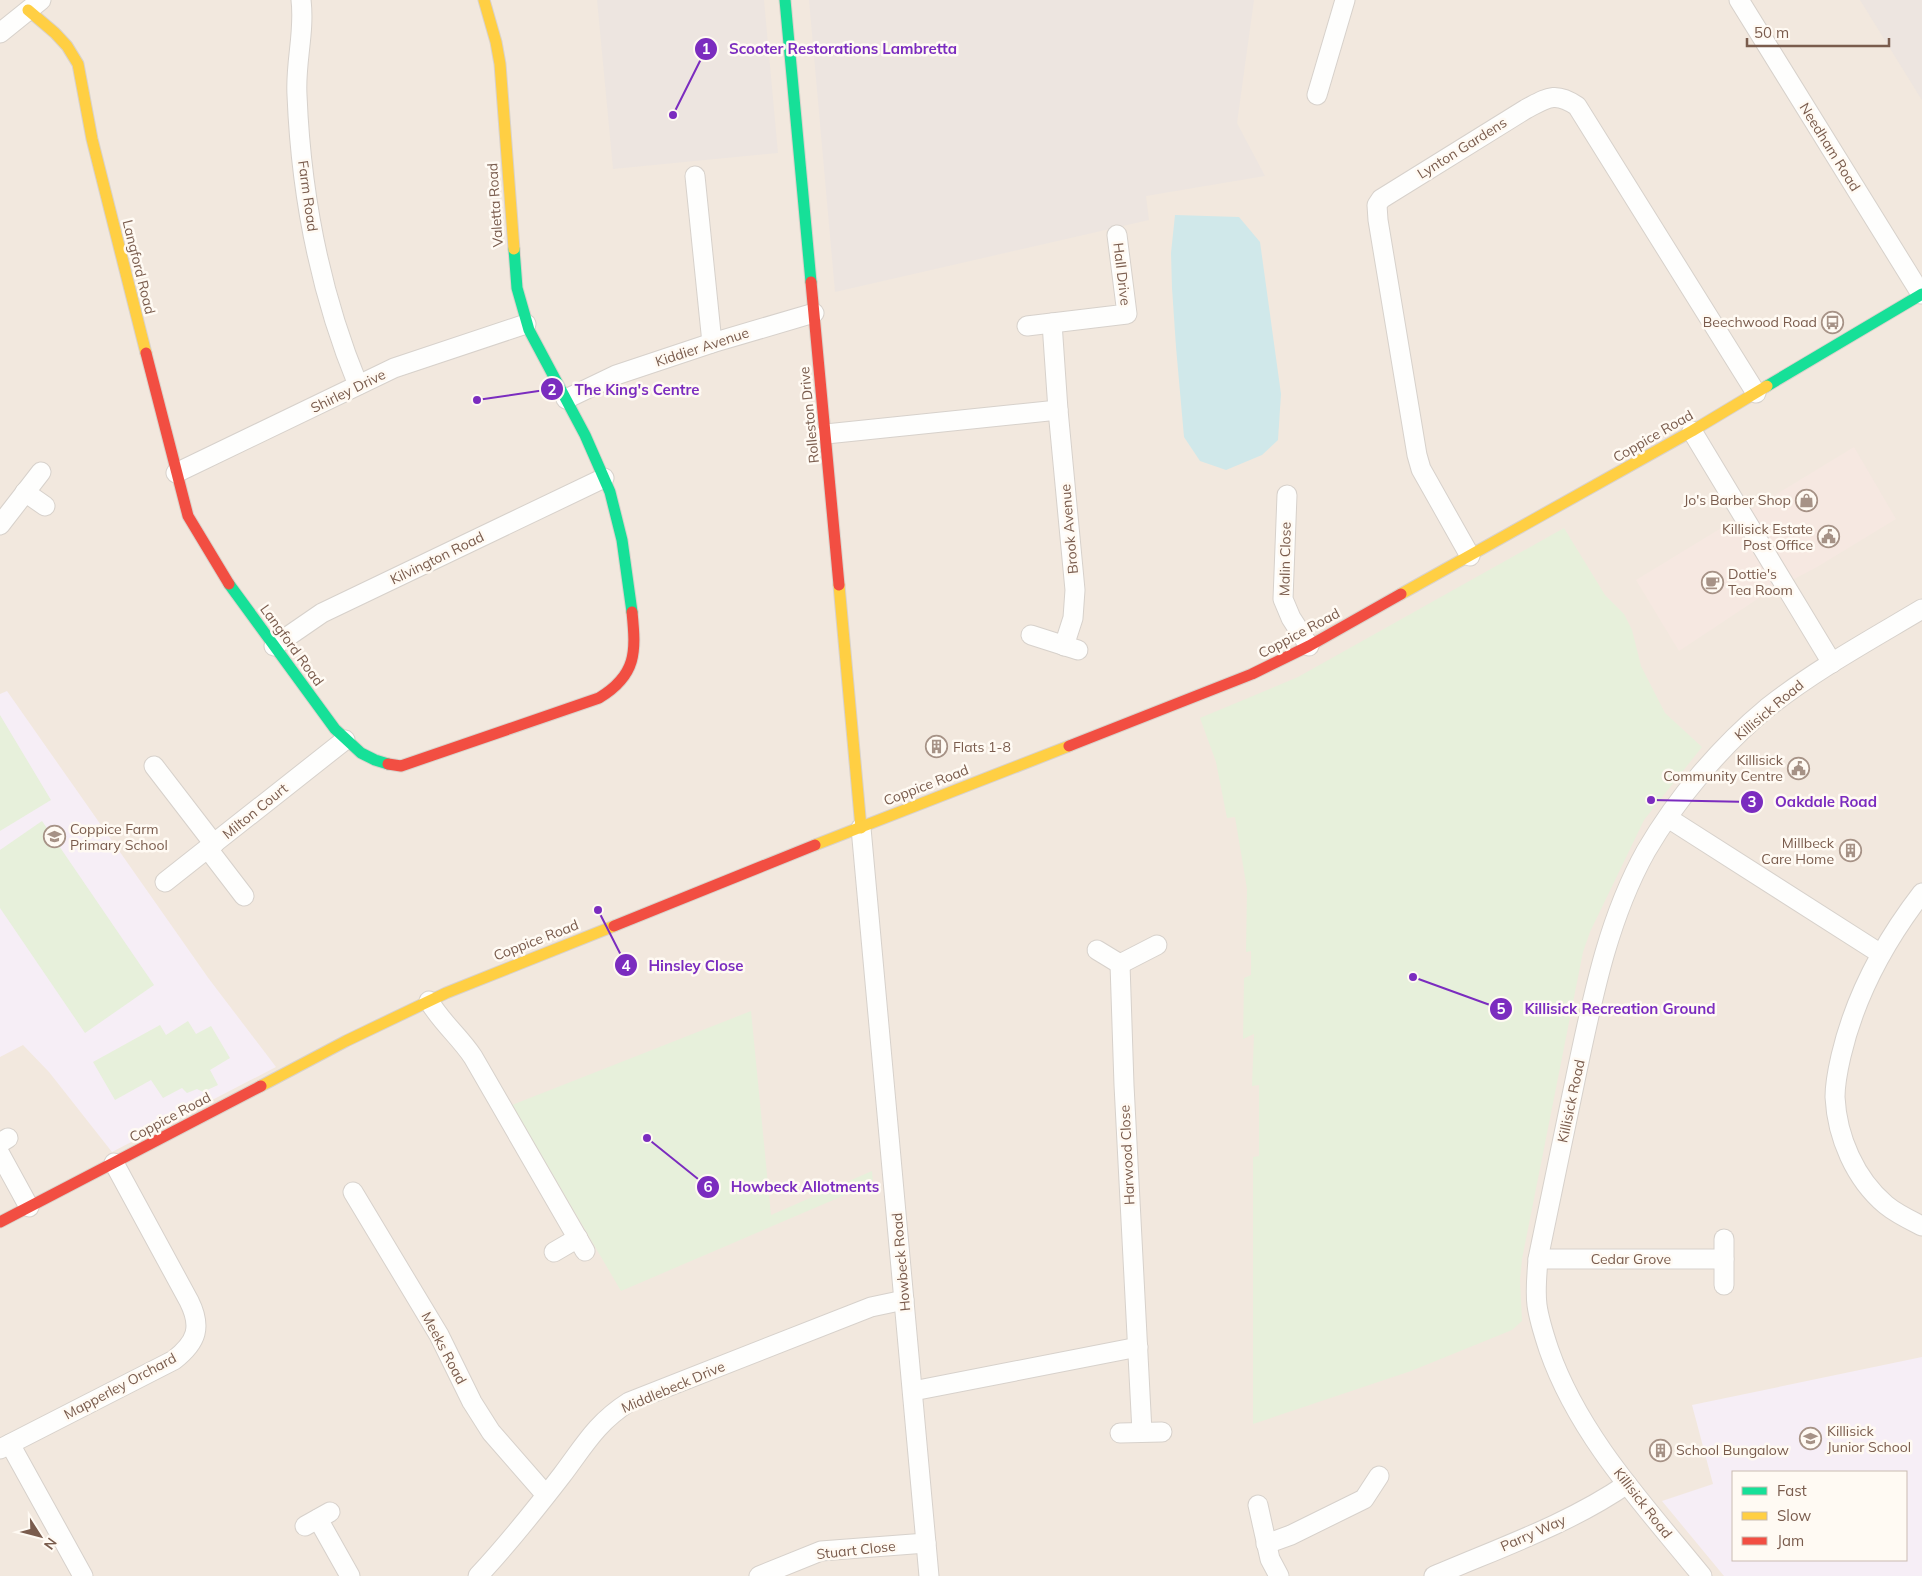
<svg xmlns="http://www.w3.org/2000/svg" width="1922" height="1576" font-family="Mulish,sans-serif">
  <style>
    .residential { fill: #f2e8de; fill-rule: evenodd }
    .commercial { fill: #f6e8e1 }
    .industrial { fill: #ede5e0 }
    .education { fill: #f6eef6; fill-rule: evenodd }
    .green { fill: #e7f0db }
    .water { fill: #d0e8ea }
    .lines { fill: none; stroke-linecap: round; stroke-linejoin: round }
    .street-casing { stroke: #d7d1cb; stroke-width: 21 }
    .fast-casing { stroke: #d9d2cb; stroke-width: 13 }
    .slow-casing { stroke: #d9d2cb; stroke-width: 13 }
    .jam-casing { stroke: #d9d2cb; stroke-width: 13 }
    .street { stroke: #fefefd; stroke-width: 19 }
    .fast { stroke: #16e098; stroke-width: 11 }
    .slow { stroke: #ffcf43; stroke-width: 11 }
    .jam { stroke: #f24e42; stroke-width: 11 }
    .labels { text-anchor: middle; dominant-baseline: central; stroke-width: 5; stroke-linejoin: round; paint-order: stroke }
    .street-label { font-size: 14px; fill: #7a5c4d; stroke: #fffaf3 }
    .poi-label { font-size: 14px; fill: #7a5c4d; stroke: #fffaf3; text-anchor: end }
    .leader { fill: none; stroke: #7b2cbf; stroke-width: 2 }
    .callout-dot { fill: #7b2cbf; stroke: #fffaf3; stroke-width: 2 }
    .mark-label { font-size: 15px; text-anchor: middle; font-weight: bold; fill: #fff }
    .callout-label { font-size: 15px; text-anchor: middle; font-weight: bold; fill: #7b2cbf; stroke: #fffaf3; stroke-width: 5; stroke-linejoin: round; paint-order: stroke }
  </style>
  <rect width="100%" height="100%" fill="#f9f5f0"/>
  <!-- residential -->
  <path class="residential" d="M0 0H1922V1576H0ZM1733 1472H1906V1560H1733Z"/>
  <!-- commercial -->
  <polygon class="commercial" points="1854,447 1896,519 1817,567 1762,596 1679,651 1636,580"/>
  <!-- industrial -->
  <g class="industrial">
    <polygon points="597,0 764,0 778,153 613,169"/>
    <polygon points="809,0 1254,0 1237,123 1265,176 1146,196 1149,220 835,292"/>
    <polygon points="1860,0 1922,0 1922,100 1920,97"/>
  </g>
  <!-- education -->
  <g class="education">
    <polygon points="7,691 209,979 276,1067 112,1152 49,1072 23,1045 0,1057 0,694"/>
    <path d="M1922 1357V1576H1724L1662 1501 1713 1484 1692 1405ZM1906 1472V1560H1733V1472Z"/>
  </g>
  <!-- green -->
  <g class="green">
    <polygon points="1564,528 1605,595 1624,614 1632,630 1641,666 1665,713 1702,747 1644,820 1590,932 1583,952 1522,1259 1520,1280 1522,1321 1512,1330 1411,1371 1253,1424 1253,1157 1259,1156 1259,1085 1252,1086 1254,1034 1243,1039 1244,978 1251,975 1251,951 1246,952 1247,889 1235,817 1227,818 1216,762 1200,718 1298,677"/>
    <polygon points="0,715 51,800 0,831"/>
    <polygon points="42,821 154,985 85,1033 0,908 0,850"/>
    <polygon points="751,1011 771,1215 872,1171 873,1183 621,1291 512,1105"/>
    <polygon points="188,1021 196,1034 211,1026 230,1058 210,1070 218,1085 203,1092 197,1089 187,1093 182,1088 163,1098 151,1080 115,1100 93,1062 160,1025 166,1035"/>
  </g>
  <!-- water -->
  <polygon class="water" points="1175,215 1239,217 1260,242 1281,394 1278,440 1262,455 1226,470 1200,461 1184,437 1176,347 1172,288 1171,253"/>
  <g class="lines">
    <defs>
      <g id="street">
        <path d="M301 0C305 32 295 63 297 95 301 194 320 293 358 385"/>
        <polyline points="1739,0 1921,294"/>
        <polyline points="0,33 41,0"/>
        <polyline points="1317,95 1345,0"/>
        <polyline points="695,176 712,343"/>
        <polyline points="1052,323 1058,410 1075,590 1073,618 1064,646"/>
        <polyline points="1027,326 1127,314 1117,235"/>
        <polyline points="566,399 616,375 712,343 814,313"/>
        <polyline points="1692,431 1832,663"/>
        <polyline points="826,434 1058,410"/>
        <polyline points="176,473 394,368 526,324"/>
        <polyline points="25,492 45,506"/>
        <polyline points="1287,495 1283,599 1291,618 1309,646"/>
        <polyline points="0,525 41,472"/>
        <path d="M1470 556 1421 469 1417 455 1378 220 1377 205 1381 199 1526 109C1547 98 1555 91 1577 106L1756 393"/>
        <polyline points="1031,635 1078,650"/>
        <polyline points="274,646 322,613 604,478"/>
        <polyline points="154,766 214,844"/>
        <polyline points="1668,818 1881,954"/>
        <polyline points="861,828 929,1576"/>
        <polyline points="208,849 244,896"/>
        <polyline points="165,882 345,740"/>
        <path d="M1922 893C1885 941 1855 996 1841 1056 1838 1069 1835 1084 1835 1097 1837 1137 1855 1179 1886 1205 1897 1214 1910 1220 1922 1226"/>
        <polyline points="1097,950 1120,964 1157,945"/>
        <polyline points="1120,964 1124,1085 1142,1432"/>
        <path d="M429 1001C441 1022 460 1037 473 1057L585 1251"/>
        <polyline points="0,1143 8,1138"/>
        <polyline points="0,1154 29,1207"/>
        <polyline points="353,1192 439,1335 472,1402 491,1432 546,1495"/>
        <polyline points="554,1252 578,1238"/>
        <polyline points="1538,1259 1724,1259"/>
        <polyline points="1724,1285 1724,1239"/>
        <polyline points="913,1391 1138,1347"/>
        <polyline points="1120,1433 1162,1432"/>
        <polyline points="10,1444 83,1576"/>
        <path d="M0 1449 174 1360C197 1342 202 1327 189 1301L114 1163"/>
        <polyline points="1258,1505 1270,1559 1279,1576"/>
        <polyline points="318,1519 350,1576"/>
        <polyline points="305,1526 330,1512"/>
        <polyline points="1266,1544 1291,1535 1364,1499 1379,1476"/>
        <path d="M478 1576C508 1544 535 1510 562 1475 584 1446 596 1423 629 1402L871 1307 904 1300"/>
        <polyline points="759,1576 821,1551 926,1543"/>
        <path d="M1434 1576C1499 1548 1569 1524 1627 1484"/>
        <path d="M1702 1576C1645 1506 1579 1436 1549 1350 1544 1335 1539 1320 1537 1305 1535 1290 1537 1275 1538 1259 1551 1197 1564 1134 1577 1071 1593 996 1608 919 1646 851 1677 798 1720 747 1767 708 1815 670 1870 640 1922 609"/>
      </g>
      <g id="fast">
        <polyline points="785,0 811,282"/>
        <polyline points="514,249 517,288 529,330 585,435 610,492 622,540 632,612"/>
        <polyline points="1767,386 1922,294"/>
        <polyline points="229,584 335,729 361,753 375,760 388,764"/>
      </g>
      <g id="slow">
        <polyline points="484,0 496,42 500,64 514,249"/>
        <polyline points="28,10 55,33 67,46 78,64 92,139 146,353"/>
        <polyline points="839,585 861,828"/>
        <polyline points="1401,594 1692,431 1767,386"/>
        <polyline points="815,845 1069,746"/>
        <polyline points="261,1086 346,1041 446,993 614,926"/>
      </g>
      <g id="jam">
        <polyline points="811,282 839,585"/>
        <polyline points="146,353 188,516 229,584"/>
        <polyline points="1069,746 1252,674 1309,646 1401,594"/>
        <path d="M388 764 401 766 599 698C637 675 636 652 632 612"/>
        <polyline points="614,926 815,845"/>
        <polyline points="0,1222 261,1086"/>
      </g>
    </defs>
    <!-- street casing -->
    <use href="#street" class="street-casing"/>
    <!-- fast casing -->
    <use href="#fast" class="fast-casing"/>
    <!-- slow casing -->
    <use href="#slow" class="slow-casing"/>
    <!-- jam casing -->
    <use href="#jam" class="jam-casing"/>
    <!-- street -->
    <use href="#street" class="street"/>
    <!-- fast -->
    <use href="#fast" class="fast"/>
    <!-- slow -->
    <use href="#slow" class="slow"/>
    <!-- jam -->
    <use href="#jam" class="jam"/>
  </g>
  <!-- icons -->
  <defs>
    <symbol id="bus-ring" viewBox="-11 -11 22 22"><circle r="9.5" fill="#fffaf3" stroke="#a69286" stroke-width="1.5"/><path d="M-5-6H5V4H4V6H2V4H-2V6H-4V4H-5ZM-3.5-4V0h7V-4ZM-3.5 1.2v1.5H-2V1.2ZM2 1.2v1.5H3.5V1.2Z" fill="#a69286"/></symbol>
    <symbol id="shop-ring" viewBox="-11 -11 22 22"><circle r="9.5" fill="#fffaf3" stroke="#a69286" stroke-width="1.5"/><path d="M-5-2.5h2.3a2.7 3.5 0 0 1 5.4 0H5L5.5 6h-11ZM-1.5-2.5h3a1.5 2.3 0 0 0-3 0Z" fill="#a69286"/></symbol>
    <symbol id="civic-ring" viewBox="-11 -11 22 22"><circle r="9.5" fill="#fffaf3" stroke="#a69286" stroke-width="1.5"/><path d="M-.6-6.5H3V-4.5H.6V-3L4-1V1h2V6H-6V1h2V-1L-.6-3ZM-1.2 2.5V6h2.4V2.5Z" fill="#a69286"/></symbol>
    <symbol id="cafe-ring" viewBox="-11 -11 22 22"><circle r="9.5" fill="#fffaf3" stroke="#a69286" stroke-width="1.5"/><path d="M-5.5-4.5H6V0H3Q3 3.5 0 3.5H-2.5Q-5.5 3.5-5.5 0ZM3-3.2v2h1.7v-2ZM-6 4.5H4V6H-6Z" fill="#a69286"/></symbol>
    <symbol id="building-ring" viewBox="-11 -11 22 22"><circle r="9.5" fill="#fffaf3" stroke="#a69286" stroke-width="1.5"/><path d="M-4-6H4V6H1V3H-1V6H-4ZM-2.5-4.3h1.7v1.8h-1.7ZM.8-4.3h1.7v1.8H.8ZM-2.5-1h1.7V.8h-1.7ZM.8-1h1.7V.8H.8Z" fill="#a69286"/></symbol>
    <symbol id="school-ring" viewBox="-11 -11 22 22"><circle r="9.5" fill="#fffaf3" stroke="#a69286" stroke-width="1.5"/><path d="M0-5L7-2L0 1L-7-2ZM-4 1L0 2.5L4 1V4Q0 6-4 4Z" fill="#a69286"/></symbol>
  </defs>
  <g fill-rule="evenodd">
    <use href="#bus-ring" x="1820" y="310" width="25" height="25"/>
    <use href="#shop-ring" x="1794" y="488" width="25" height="25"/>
    <use href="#civic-ring" x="1816" y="524" width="25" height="25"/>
    <use href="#cafe-ring" x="1700" y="570" width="25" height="25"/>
    <use href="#building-ring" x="924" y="734" width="25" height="25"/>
    <use href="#civic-ring" x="1786" y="756" width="25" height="25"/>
    <use href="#school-ring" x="42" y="824" width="25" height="25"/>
    <use href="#building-ring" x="1838" y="838" width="25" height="25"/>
    <use href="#school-ring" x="1798" y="1426" width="25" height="25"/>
    <use href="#building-ring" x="1648" y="1438" width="25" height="25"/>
  </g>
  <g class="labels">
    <!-- street labels -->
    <g class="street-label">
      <text transform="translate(1830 147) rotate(58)">Needham Road</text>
      <text transform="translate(1462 148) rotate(-32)">Lynton Gardens</text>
      <text transform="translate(308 196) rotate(82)">Farm Road</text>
      <text transform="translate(495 205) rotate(-94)">Valetta Road</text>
      <text transform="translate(139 267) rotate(76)">Langford Road</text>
      <text transform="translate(1122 274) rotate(83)">Hall Drive</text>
      <text transform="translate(702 347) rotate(-18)">Kiddier Avenue</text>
      <text transform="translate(348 391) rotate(-26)">Shirley Drive</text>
      <text transform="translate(809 415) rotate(-96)">Rolleston Drive</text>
      <text transform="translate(1653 436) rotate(-30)">Coppice Road</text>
      <text transform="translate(1069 529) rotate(-95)">Brook Avenue</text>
      <text transform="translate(437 558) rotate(-26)">Kilvington Road</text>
      <text transform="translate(1285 559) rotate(-89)">Malin Close</text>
      <text transform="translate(1299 633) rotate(-28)">Coppice Road</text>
      <text transform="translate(292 645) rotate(54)">Langford Road</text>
      <text transform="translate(1769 710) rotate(-40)">Killisick Road</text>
      <text transform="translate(926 785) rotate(-21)">Coppice Road</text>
      <text transform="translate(255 811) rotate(-39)">Milton Court</text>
      <text transform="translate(536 940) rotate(-21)">Coppice Road</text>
      <text transform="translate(1571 1101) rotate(-78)">Killisick Road</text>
      <text transform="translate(170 1117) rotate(-28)">Coppice Road</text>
      <text transform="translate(1127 1155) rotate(-93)">Harwood Close</text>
      <text x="1631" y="1259">Cedar Grove</text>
      <text transform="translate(901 1262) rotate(-95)">Howbeck Road</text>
      <text transform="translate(444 1348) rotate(62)">Meeks Road</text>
      <text transform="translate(120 1386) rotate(-28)">Mapperley Orchard</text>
      <text transform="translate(673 1387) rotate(-23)">Middlebeck Drive</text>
      <text transform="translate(1643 1503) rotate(52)">Killisick Road</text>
      <text transform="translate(1533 1533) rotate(-24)">Parry Way</text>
      <text transform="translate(856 1550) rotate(-6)">Stuart Close</text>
    </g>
    <!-- poi labels -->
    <g class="poi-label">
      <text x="1817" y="322">Beechwood Road</text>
      <text x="1791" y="500">Jo's Barber Shop</text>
      <text x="1813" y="529">Killisick Estate<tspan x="1813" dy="16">Post Office</tspan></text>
      <text x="1728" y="574" text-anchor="start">Dottie's<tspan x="1728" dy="16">Tea Room</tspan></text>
      <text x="953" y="747" text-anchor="start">Flats 1-8</text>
      <text x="1783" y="760">Killisick<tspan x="1783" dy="16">Community Centre</tspan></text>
      <text x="70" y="829" text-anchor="start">Coppice Farm<tspan x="70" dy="16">Primary School</tspan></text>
      <text x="1834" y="843">Millbeck<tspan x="1834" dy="16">Care Home</tspan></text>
      <text x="1827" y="1431" text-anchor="start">Killisick<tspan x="1827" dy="16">Junior School</tspan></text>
      <text x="1676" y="1450" text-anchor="start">School Bungalow</text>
    </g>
  </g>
  <!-- callouts -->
  <path class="leader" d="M673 115L706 49M477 400L552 389M1651 800L1752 802M598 910L626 965M1413 977L1501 1009M647 1138L708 1187"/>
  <g class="callout-dot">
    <circle cx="673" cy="115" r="5"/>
    <circle cx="477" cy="400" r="5"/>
    <circle cx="1651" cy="800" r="5"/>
    <circle cx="598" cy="910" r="5"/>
    <circle cx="1413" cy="977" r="5"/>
    <circle cx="647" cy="1138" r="5"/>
    <circle cx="706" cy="49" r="12"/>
    <circle cx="552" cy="389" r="12"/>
    <circle cx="1752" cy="802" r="12"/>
    <circle cx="626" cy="965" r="12"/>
    <circle cx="1501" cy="1009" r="12"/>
    <circle cx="708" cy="1187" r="12"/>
  </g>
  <g class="mark-label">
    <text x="706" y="54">1</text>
    <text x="552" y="395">2</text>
    <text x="1752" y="807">3</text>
    <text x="626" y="971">4</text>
    <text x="1501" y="1014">5</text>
    <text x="708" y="1192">6</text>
  </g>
  <g class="callout-label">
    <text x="843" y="54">Scooter Restorations Lambretta</text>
    <text x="637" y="395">The King's Centre</text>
    <text x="1826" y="807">Oakdale Road</text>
    <text x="696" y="971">Hinsley Close</text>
    <text x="1620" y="1014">Killisick Recreation Ground</text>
    <text x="805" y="1192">Howbeck Allotments</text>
  </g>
  <!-- legend -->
  <rect x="1732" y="1471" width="175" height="90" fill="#fffaf3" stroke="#cabbb1"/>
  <rect x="1742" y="1487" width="25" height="8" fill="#16e098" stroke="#cabbb1"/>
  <text x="1777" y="1496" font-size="15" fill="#7a5c4d">Fast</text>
  <rect x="1742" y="1512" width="25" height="8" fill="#ffcf43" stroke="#cabbb1"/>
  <text x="1777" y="1521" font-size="15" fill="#7a5c4d">Slow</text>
  <rect x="1742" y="1537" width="25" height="8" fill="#f24e42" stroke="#cabbb1"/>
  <text x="1777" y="1546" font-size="15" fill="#7a5c4d">Jam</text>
  <!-- north arrow -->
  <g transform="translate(40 1536) rotate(126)" stroke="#fffaf3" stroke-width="4" paint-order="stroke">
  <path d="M0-4L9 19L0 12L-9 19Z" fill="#7a5c4d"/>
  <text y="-8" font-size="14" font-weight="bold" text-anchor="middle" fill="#7a5c4d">N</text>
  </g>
  <!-- scale -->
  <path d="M1747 38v8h142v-8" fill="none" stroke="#7a5c4d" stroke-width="2.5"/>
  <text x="1754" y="38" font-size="15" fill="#7a5c4d" stroke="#fffaf3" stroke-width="4" paint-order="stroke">50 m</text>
</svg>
